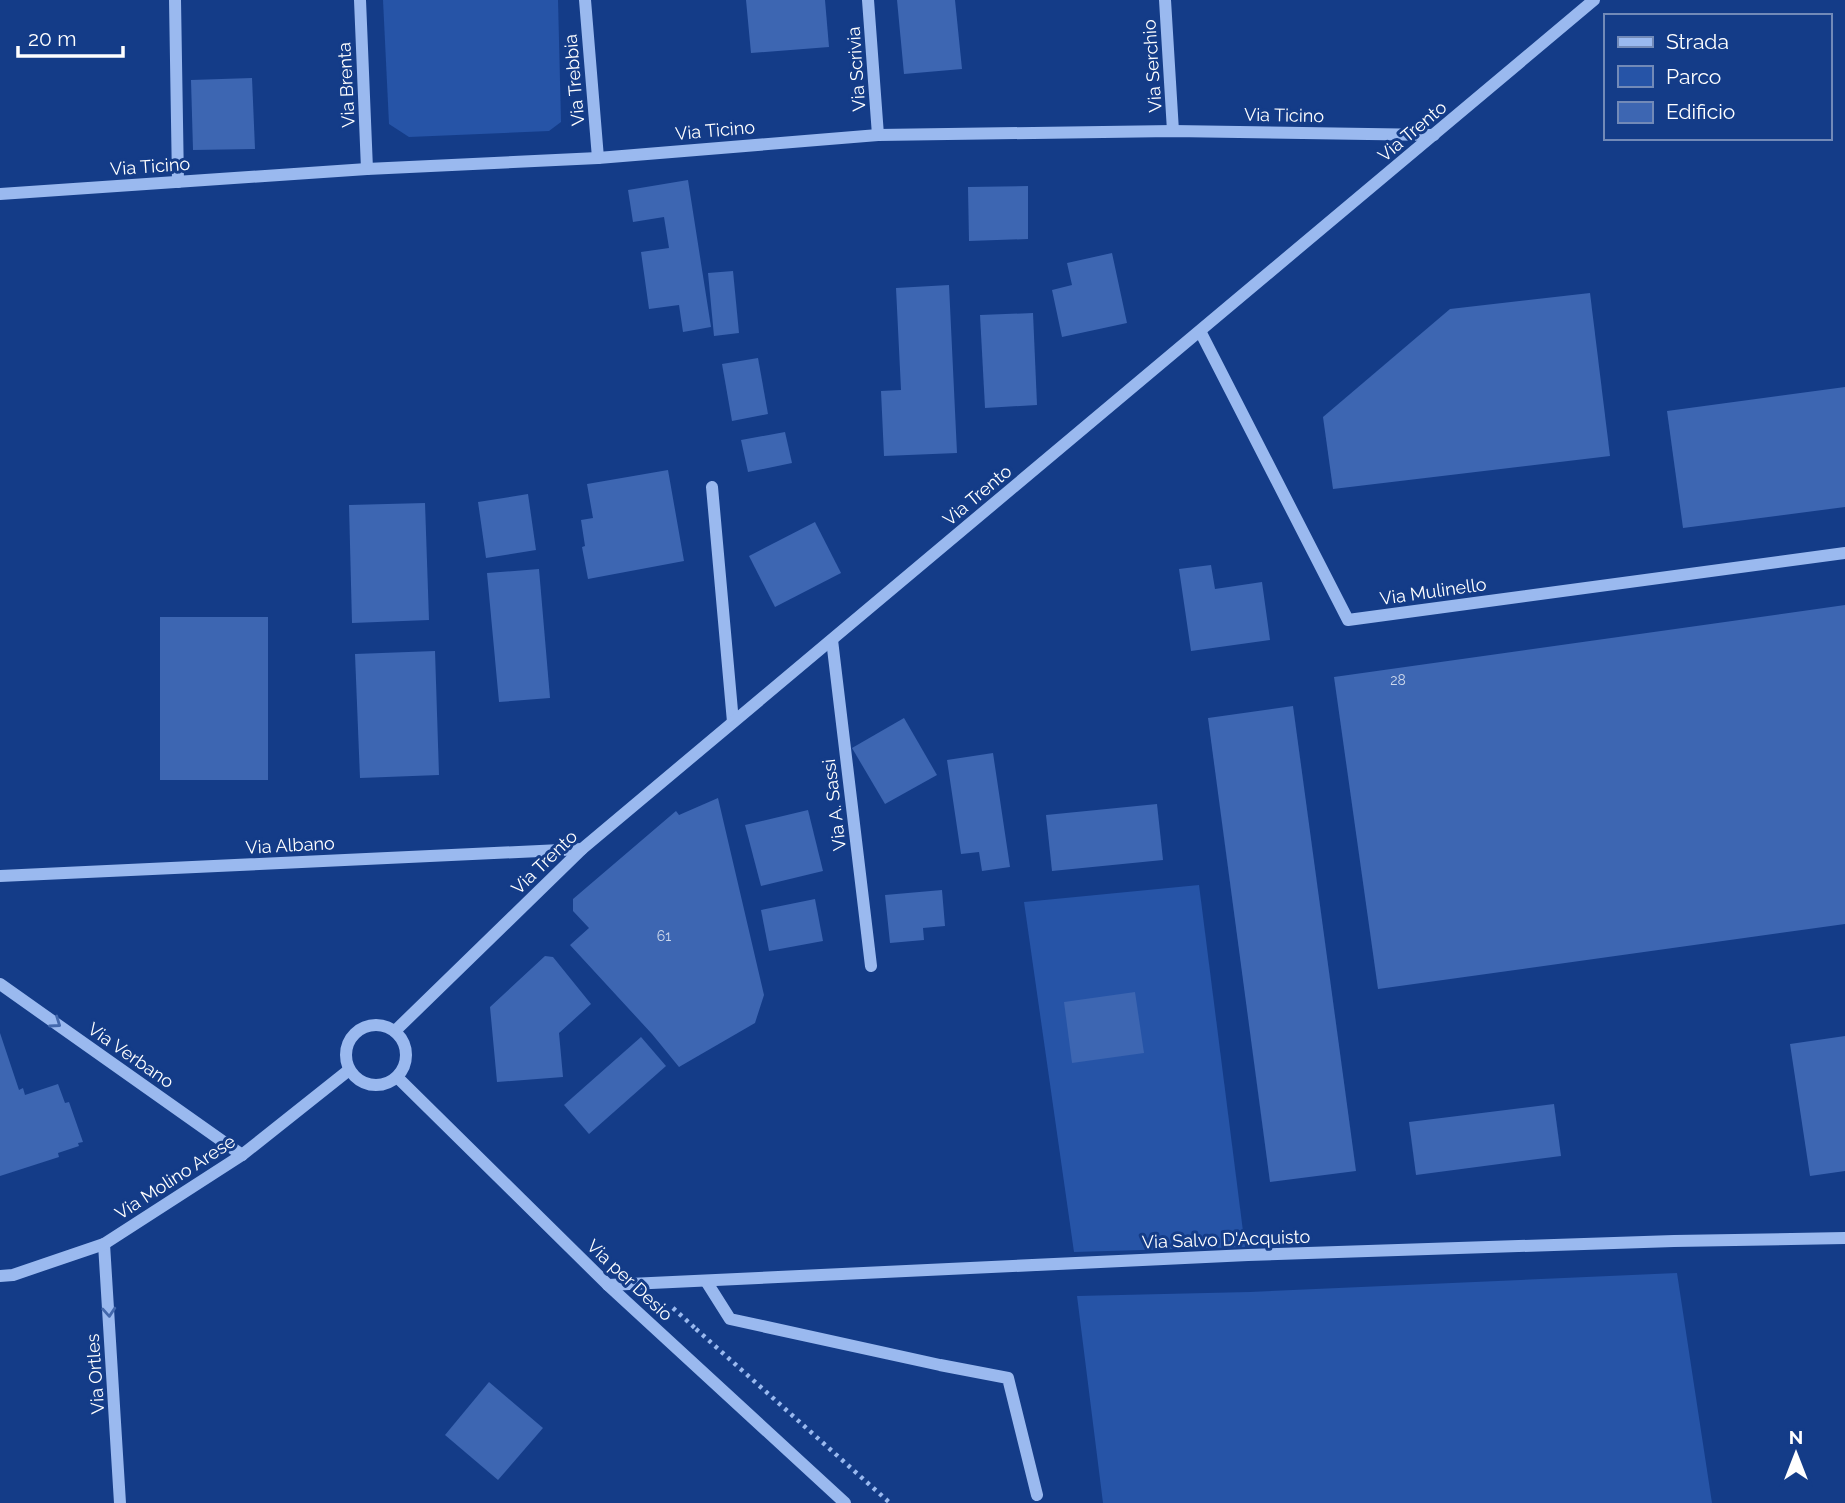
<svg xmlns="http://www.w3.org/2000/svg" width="1845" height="1503" font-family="Raleway,sans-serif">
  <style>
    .green { fill: #2654a7 }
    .building { fill: #3d66b2 }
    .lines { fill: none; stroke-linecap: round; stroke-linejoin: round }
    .path { stroke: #9ab9ef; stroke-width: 4.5; stroke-dasharray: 3.5 5; stroke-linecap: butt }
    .minor { stroke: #9ab9ef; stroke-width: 12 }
    .oneway { stroke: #4368ac }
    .labels { text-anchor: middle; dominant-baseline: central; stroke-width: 6; stroke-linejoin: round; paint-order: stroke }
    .number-label { font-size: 14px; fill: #ced9ec }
    .street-label { font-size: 18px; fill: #fff; stroke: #143c88 }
  </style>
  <rect width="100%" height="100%" fill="#143c88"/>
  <!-- green -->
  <g class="green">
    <polygon points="383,0 558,0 561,122 549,131 409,137 389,124"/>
    <polygon points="1199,885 1245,1247 1074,1252 1024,902"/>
    <polygon points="1677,1273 1712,1503 1103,1503 1077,1296 1250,1292"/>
  </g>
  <!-- building -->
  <g class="building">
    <polygon points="746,0 825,0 829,47 751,53"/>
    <polygon points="897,0 955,0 962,69 904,74"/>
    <polygon points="252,78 255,149 193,150 191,80"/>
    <polygon points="688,180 711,327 683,332 679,305 649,309 641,252 669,248 664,217 633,222 628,190"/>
    <polygon points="1028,186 1028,239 969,241 968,187"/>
    <polygon points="1112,253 1127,323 1062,337 1052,290 1072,285 1067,263"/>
    <polygon points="733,271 739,333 714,336 708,273"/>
    <polygon points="949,285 957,453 884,456 881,391 901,390 896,288"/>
    <polygon points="1590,293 1610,456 1333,489 1323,417 1450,309"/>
    <polygon points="1033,313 1037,405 985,408 980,315"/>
    <polygon points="758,358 768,414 732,421 722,364"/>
    <polygon points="1845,387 1845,507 1683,528 1667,411"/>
    <polygon points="785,432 792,463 748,472 741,440"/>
    <polygon points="668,470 684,561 588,579 582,547 585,546 581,520 593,518 587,484"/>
    <polygon points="528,494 536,550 486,558 478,502"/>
    <polygon points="425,503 429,620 352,623 349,505"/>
    <polygon points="815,522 841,573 775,607 749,556"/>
    <polygon points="1211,565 1215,589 1262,582 1270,640 1191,651 1179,569"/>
    <polygon points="539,569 550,698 499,702 487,573"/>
    <polygon points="1845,605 1845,924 1378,989 1334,677"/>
    <rect x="160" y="617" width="108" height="163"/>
    <polygon points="435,651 439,775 360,778 355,654"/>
    <polygon points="1293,706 1356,1171 1270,1182 1208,718"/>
    <polygon points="904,718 937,775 885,804 852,748"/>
    <polygon points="993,753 1010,867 982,871 979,852 961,854 947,760"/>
    <polygon points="718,798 764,995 755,1023 679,1067 652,1034 570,945 589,928 573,911 573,899 676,811 679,815"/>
    <polygon points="1157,804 1163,860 1052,871 1046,815"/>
    <polygon points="808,810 823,871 761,886 745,825"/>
    <polygon points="942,890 945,926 923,928 924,940 890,943 885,895"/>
    <polygon points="815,899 823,941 769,951 761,910"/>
    <polygon points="545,956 553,957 591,1004 559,1033 563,1077 497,1082 490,1007"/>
    <polygon points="1135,992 1144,1053 1072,1063 1064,1002"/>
    <polygon points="0,1033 19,1090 23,1088 25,1095 58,1084 65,1103 69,1102 83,1142 78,1143 79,1146 58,1153 59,1157 0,1176"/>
    <polygon points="1845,1036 1845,1171 1810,1176 1790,1044"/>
    <polygon points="641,1037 666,1066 589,1134 564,1105"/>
    <polygon points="1554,1104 1561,1156 1416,1175 1409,1122"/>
    <polygon points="489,1382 543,1428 498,1480 445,1435"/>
  </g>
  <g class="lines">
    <!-- path -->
    <g class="path">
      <polyline points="673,1308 696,1329"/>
      <polyline points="696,1329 890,1503"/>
    </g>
    <!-- minor -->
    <g class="minor">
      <polyline points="175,0 178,182"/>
      <polyline points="360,0 367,169"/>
      <polyline points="585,0 598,158"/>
      <polyline points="868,0 878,135"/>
      <polyline points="1165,0 1173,131"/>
      <polyline points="0,194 367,169 598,158 878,135 1173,131 1434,135"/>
      <polyline points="1200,331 1348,620 1845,553"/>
      <polyline points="712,487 733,722"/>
      <polyline points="832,640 871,966"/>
      <polyline points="0,876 582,849"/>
      <polyline points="0,984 242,1155"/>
      <circle cx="376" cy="1055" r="30"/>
      <polyline points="395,1031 582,849 1594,0"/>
      <polyline points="397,1077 608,1285 845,1503"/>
      <polyline points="104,1244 120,1503"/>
      <polyline points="0,1276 13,1275 104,1244 242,1155 349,1070"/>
      <polyline points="706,1281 730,1319 940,1365 1008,1378 1037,1495"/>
      <polyline points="608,1285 1248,1255 1674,1241 1845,1238"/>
    </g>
  </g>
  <!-- one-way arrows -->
  <defs><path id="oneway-chevron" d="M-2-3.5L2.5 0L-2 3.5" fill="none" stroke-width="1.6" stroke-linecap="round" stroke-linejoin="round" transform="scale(1.75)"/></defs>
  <g class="oneway">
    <use href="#oneway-chevron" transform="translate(56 1023) rotate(35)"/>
    <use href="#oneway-chevron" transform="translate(109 1312) rotate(86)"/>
  </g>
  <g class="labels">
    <!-- number labels -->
    <g class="number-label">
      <text x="1398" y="680">28</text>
      <text x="664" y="936">61</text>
    </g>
    <!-- street labels -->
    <g class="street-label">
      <text transform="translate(1152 66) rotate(-94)">Via Serchio</text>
      <text transform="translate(856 69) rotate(-94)">Via Scrivia</text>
      <text transform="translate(574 80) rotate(-95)">Via Trebbia</text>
      <text transform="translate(346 85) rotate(-93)">Via Brenta</text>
      <text transform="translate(1284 115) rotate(1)">Via Ticino</text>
      <text transform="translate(715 130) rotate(-5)">Via Ticino</text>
      <text transform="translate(1412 131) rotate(-40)">Via Trento</text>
      <text transform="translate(150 166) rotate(-4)">Via Ticino</text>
      <text transform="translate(977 495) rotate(-40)">Via Trento</text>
      <text transform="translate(1433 591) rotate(-8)">Via Mulinello</text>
      <text transform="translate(834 805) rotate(-97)">Via A. Sassi</text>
      <text transform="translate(290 845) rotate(-3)">Via Albano</text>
      <text transform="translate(544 862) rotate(-44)">Via Trento</text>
      <text transform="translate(131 1055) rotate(35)">Via Verbano</text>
      <text transform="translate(175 1177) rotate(-33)">Via Molino Arese</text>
      <text transform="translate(1226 1239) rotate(-2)">Via Salvo D'Acquisto</text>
      <text transform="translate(630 1280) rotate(43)">Via per Desio</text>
      <text transform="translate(95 1374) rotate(-94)">Via Ortles</text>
    </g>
  </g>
  <!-- legend -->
  <rect x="1604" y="14" width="228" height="126" fill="#143c88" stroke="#728ab8" stroke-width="2"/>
  <rect x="1618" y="37" width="35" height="10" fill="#9ab9ef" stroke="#728ab8" stroke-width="2"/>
  <text x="1666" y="49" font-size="21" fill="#ffffff">Strada</text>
  <rect x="1618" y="66" width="35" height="21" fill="#2654a7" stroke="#728ab8" stroke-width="2"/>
  <text x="1666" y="84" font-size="21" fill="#ffffff">Parco</text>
  <rect x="1618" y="102" width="35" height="21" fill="#3d66b2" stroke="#728ab8" stroke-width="2"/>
  <text x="1666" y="119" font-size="21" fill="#ffffff">Edificio</text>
  <!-- north arrow -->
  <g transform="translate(1796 1454)" stroke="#143c88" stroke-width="5" paint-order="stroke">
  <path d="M0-5L12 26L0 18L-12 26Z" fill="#ffffff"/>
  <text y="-10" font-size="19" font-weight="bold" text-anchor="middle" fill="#ffffff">N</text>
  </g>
  <!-- scale -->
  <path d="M18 46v10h105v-10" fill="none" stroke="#ffffff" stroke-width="3.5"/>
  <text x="28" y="46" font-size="21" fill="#ffffff" stroke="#143c88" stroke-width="5" paint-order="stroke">20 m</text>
</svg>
